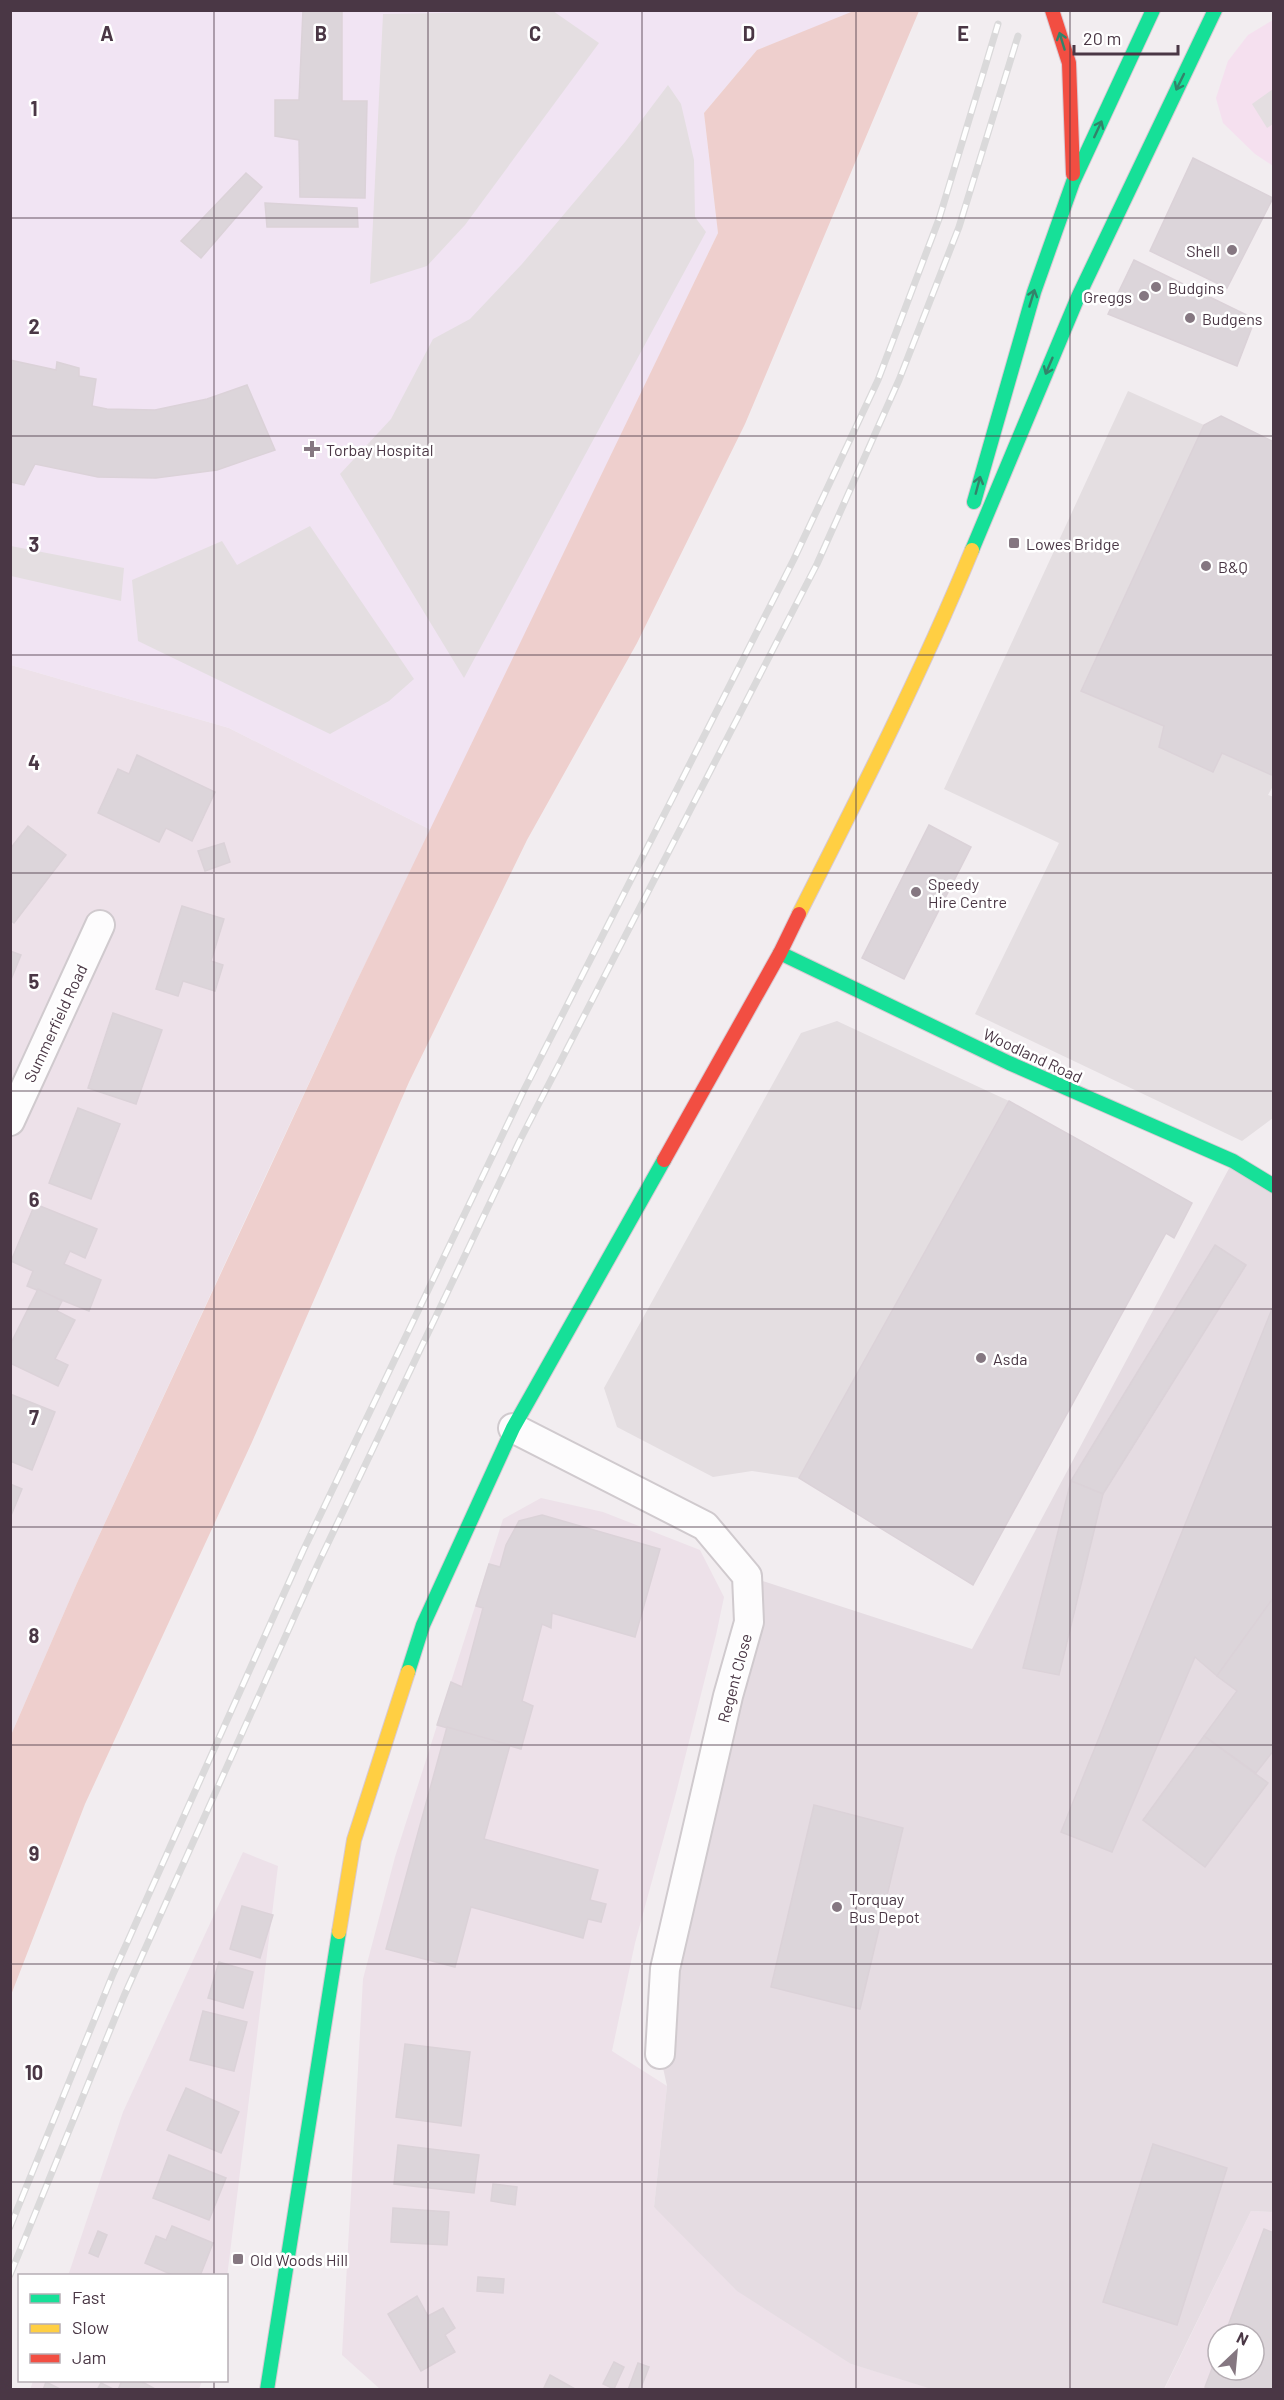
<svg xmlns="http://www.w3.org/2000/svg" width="1284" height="2400" font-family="Barlow,sans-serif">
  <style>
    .residential { fill: #ede1e9; fill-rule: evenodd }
    .commercial { fill: #f5e0ef }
    .industrial { fill: #e5dce2 }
    .medical { fill: #f1e4f3 }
    .green { fill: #eecfcd }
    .parking { fill: #e4dee1 }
    .building { fill: #dcd5da; stroke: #dbd2d8; stroke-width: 1.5 }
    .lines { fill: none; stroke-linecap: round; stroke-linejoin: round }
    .street-casing { stroke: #d0cace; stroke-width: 32 }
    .fast-casing { stroke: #d8c9d2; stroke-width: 16 }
    .slow-casing { stroke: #d8c9d2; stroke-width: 16 }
    .jam-casing { stroke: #d8c9d2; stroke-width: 16 }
    .street { stroke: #fdfcfd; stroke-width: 28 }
    .fast { stroke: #16e098; stroke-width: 14 }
    .slow { stroke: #ffcf43; stroke-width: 14 }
    .jam { stroke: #f24e42; stroke-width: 14 }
    .rail-casing { stroke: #dad9da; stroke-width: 7 }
    .rail { stroke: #fff; stroke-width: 4.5; stroke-dasharray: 14; stroke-linecap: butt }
    .oneway { stroke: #33836a }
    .grid { fill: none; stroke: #4a3745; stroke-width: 1.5; stroke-opacity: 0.55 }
    .poi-dot { fill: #857781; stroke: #fff; stroke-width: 2 }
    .labels { text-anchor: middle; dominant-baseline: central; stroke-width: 5; stroke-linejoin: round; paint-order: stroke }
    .poi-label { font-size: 16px; fill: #4a3745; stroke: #fff; text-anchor: start }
    .street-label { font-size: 16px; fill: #4a3745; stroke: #fff }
    .grid-label { font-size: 20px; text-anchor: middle; font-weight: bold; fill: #4a3745; stroke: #fff; stroke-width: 5; stroke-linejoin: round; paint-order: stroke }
  </style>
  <rect width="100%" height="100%" fill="#f2edf0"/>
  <!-- residential -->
  <g class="residential">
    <polygon points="11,665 229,728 431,830 352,991 264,1179 77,1583 11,1735"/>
    <polygon points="541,1498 603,1512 700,1550 724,1597 716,1635 676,1793 635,1943 612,2051 667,2086 654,2207 851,2364 935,2389 380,2389 342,2355 363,1979 395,1857 503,1519"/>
    <polygon points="243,1852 278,1866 227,2277 68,2276 123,2112"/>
    <path d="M1251 2211 1273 2212V2389L1164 2390ZM1218 2334H1254V2370H1218Z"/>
    <polygon points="33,2381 202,2381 199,2389 30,2390"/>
  </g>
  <!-- commercial -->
  <polygon class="commercial" points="1273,20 1273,166 1255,154 1223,123 1216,98 1228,61 1248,35"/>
  <!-- industrial -->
  <polygon class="industrial" points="1233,1161 1274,1186 1273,2212 1251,2211 1164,2389 935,2390 851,2364 737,2291 654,2207 667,2086 660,2054 747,1576 972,1649"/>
  <!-- medical -->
  <polygon class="medical" points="10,11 856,11 757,50 704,113 718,233 431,830 229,728 11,665"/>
  <!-- green -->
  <polygon class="green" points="856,10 919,11 745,424 637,643 527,840 409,1082 252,1442 85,1804 11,1995 11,1735 77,1583 352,991 718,233 704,113 757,50"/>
  <!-- parking -->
  <g class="parking">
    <polygon points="553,11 599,43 465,225 427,266 370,284 383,14"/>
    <polygon points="668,85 681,104 694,160 695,217 706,232 464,678 340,474 391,419 433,339 470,319 522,264 625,142"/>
    <polygon points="1273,89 1273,124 1267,128 1252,104"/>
    <polygon points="1128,391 1204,425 1081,690 1164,726 1159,747 1213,772 1222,753 1273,776 1273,786 1268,795 1274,797 1273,1118 1242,1141 975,1014 1059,843 944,789"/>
    <polygon points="310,526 414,679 389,701 330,734 138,641 132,580 222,541 237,565"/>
    <polygon points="11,546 124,568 121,601 11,576"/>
    <polygon points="837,1021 1009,1101 799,1478 752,1471 713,1477 617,1427 604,1388 801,1033"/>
  </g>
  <!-- building -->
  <g class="building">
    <polygon points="303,10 342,10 342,101 367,101 365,198 300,197 299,140 275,136 275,100 299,100"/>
    <polygon points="1193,158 1273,198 1227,288 1150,251"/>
    <polygon points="246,173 262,187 201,258 181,241"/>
    <polygon points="265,203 357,208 358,227 267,227"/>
    <polygon points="1134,260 1255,319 1237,366 1108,314"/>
    <polygon points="10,360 56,370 57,362 79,368 79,376 96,379 92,406 107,409 155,410 207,399 247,385 275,450 217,470 156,478 98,477 35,464 24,485 10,482"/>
    <polygon points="1221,416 1274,442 1274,776 1222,753 1213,772 1159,747 1164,726 1081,691 1204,425"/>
    <polygon points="137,755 215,792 192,841 166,828 159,842 98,813 118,769 129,774"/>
    <polygon points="929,825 971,847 904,979 862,958"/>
    <polygon points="28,826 66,855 14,923 10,920 10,849"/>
    <polygon points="224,843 230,862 205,871 198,851"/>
    <polygon points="182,906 224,919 211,961 223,965 215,991 183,981 178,996 156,989"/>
    <polygon points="10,951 21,955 10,982"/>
    <polygon points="113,1013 162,1030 136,1104 88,1088"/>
    <polygon points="1009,1101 1192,1203 1174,1238 1166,1233 973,1585 799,1478"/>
    <polygon points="78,1108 120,1124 91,1199 49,1183"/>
    <polygon points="35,1204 97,1229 85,1258 70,1251 64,1264 101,1280 89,1311 27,1286 33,1271 11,1261"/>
    <polygon points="1215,1245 1246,1265 1103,1494 1071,1481"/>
    <polygon points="38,1289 62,1301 57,1311 75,1320 55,1359 68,1365 58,1386 10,1363 10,1345"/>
    <polygon points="1274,1304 1274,1597 1217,1676 1195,1657 1112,1852 1061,1832"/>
    <polygon points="10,1394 55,1412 32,1470 10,1461"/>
    <polygon points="1071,1481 1103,1494 1059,1675 1023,1668"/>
    <polygon points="10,1484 22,1489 10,1518"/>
    <polygon points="542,1515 660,1549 635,1637 552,1613 551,1628 542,1624 522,1701 533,1706 521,1749 437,1725 451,1682 462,1687 483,1608 476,1606 489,1564 500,1567 506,1545 519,1521"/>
    <polygon points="1274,1597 1274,1750 1256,1773 1204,1736 1237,1691 1217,1676"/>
    <polygon points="447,1727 510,1745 484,1839 598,1870 590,1900 606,1904 601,1922 588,1919 583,1938 471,1907 455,1967 386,1949"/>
    <polygon points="1204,1736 1268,1783 1205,1867 1143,1820"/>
    <polygon points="814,1805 903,1828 860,2009 771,1987"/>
    <polygon points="242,1906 273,1915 260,1958 230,1949"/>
    <polygon points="219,1962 253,1972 243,2008 208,1998"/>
    <polygon points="203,2011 247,2022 234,2071 190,2060"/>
    <polygon points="405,2044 470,2052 461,2126 396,2117"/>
    <polygon points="186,2088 239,2112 221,2153 167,2130"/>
    <polygon points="1153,2144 1227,2168 1177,2325 1103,2302"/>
    <polygon points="398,2145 479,2155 474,2193 394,2184"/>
    <polygon points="169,2155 226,2178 209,2220 153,2198"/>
    <polygon points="493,2184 517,2187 515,2205 491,2201"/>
    <polygon points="393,2208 449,2212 447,2245 391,2242"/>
    <polygon points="172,2226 213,2243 200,2276 175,2276 145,2263 156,2236 166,2240"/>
    <polygon points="1264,2229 1274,2233 1274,2390 1212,2390 1205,2387 1218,2353 1218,2370 1254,2370 1254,2334 1225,2334"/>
    <polygon points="98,2231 107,2235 98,2257 89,2253"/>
    <polygon points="478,2277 504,2279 503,2293 477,2291"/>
    <polygon points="417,2296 428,2316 443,2308 455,2328 445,2335 455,2352 421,2371 388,2314"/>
    <polygon points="614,2362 624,2367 614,2389 603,2384"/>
    <polygon points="638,2363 649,2367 640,2390 628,2390"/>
    <polygon points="550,2375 577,2390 543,2390"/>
    <polygon points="122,2380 139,2380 157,2390 118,2390"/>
    <polygon points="46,2382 62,2390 43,2390"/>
    <polygon points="101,2383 115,2390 97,2390"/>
  </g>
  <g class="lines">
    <defs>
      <g id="street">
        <polyline points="10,1121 100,925"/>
        <polyline points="513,1428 705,1526 747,1576 749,1622 728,1696 665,1969 660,2054"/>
      </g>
      <g id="fast">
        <polyline points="974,502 1034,292 1073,182 1153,10"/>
        <polyline points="972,550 1078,297 1215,10"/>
        <polyline points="780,953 1009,1063 1233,1161 1274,1186"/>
        <polyline points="408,1672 423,1625 513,1428 664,1160"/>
        <polyline points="267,2390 339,1932"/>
      </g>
      <g id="slow">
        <path d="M799 914C860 794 921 674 972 550"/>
        <polyline points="339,1932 354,1840 408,1672"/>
      </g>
      <g id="jam">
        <polyline points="1052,10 1069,63 1073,174"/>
        <polyline points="664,1160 780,953 799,914"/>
      </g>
    </defs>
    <!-- street casing -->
    <use href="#street" class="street-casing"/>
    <!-- fast casing -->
    <use href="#fast" class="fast-casing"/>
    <!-- slow casing -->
    <use href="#slow" class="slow-casing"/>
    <!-- jam casing -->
    <use href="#jam" class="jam-casing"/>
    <!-- street -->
    <use href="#street" class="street"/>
    <!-- fast -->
    <use href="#fast" class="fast"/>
    <!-- slow -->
    <use href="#slow" class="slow"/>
    <!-- jam -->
    <use href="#jam" class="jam"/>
    <defs>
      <g id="rail">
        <polyline points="10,2227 113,1974 303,1551 523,1092 794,559 878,380 939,219 998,24"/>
        <polyline points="10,2275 124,1996 318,1564 519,1142 817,564 899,380 959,227 1018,36"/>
      </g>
    </defs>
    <!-- rail casing -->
    <use href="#rail" class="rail-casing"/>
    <!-- rail -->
    <use href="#rail" class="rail"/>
  </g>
  <!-- one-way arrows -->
  <defs><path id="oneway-shaft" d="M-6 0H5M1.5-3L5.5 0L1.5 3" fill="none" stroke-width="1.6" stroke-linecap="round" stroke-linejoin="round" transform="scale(1.5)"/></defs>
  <g class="oneway">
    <use href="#oneway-shaft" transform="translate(1062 41) rotate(-107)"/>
    <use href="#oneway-shaft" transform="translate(1180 82) rotate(116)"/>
    <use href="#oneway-shaft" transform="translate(1098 129) rotate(-65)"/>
    <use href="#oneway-shaft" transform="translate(1032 298) rotate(-73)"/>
    <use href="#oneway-shaft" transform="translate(1049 366) rotate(113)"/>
    <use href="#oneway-shaft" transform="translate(978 485) rotate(-75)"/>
  </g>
  <!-- grid -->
  <path class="grid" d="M214 10V2276M428 10V2390M642 10V2390M856 10V2390M1070 10V2390M10 218H1274M10 436H1274M10 655H1274M10 873H1274M10 1091H1274M10 1309H1274M10 1527H1274M10 1745H1274M10 1964H1274M10 2182H1274M214 2380V2390"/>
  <!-- markers -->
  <g class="poi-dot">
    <circle cx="1232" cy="250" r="6"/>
    <circle cx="1156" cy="287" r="6"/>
    <circle cx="1144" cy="296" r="6"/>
    <circle cx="1190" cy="318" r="6"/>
    <path d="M309 440h6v6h6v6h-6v6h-6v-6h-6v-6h6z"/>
    <rect x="1008" y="537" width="12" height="12" rx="3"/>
    <circle cx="1206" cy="566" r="6"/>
    <circle cx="916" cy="892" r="6"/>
    <circle cx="981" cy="1358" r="6"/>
    <circle cx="837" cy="1907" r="6"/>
    <rect x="232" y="2253" width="12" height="12" rx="3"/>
  </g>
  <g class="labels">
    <!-- poi labels -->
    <g class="poi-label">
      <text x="1220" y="250" text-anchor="end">Shell</text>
      <text x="1168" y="287">Budgins</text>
      <text x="1132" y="296" text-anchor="end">Greggs</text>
      <text x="1202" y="318">Budgens</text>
      <text x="326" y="449">Torbay Hospital</text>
      <text x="1026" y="543">Lowes Bridge</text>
      <text x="1218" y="566">B&amp;Q</text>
      <text x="928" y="883">Speedy<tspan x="928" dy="18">Hire Centre</tspan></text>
      <text x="993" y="1358">Asda</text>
      <text x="849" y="1898">Torquay<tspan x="849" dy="18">Bus Depot</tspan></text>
      <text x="250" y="2259">Old Woods Hill</text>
    </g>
    <!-- street labels -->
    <g class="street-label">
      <text transform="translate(55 1023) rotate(-65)">Summerfield Road</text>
      <text transform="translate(1033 1055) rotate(25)">Woodland Road</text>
      <text transform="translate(734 1678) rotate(-75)">Regent Close</text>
    </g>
  </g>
  <g class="grid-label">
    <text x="107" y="41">A</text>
    <text x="321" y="41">B</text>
    <text x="535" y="41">C</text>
    <text x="749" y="41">D</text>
    <text x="963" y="41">E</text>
    <text x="34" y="116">1</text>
    <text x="34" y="334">2</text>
    <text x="34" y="552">3</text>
    <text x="34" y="770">4</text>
    <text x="34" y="989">5</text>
    <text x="34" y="1207">6</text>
    <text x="34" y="1425">7</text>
    <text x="34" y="1643">8</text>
    <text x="34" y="1861">9</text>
    <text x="34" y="2080">10</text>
  </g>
  <!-- border -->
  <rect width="1284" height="2400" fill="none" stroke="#4a3745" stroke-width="24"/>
  <!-- legend -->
  <rect x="18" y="2274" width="210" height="108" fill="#ffffff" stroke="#b7afb5" stroke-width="1.5"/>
  <rect x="30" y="2294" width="30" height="9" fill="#16e098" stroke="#b7afb5" stroke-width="1.5"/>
  <text x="72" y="2304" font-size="18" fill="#4a3745">Fast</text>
  <rect x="30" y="2324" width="30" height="9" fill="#ffcf43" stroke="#b7afb5" stroke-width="1.5"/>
  <text x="72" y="2334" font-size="18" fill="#4a3745">Slow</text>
  <rect x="30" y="2354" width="30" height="9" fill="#f24e42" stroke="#b7afb5" stroke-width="1.5"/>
  <text x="72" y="2364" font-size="18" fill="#4a3745">Jam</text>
  <!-- north arrow -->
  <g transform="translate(1236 2352) rotate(26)"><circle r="28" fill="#ffffff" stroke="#b7afb5" stroke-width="1.5"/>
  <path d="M0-4.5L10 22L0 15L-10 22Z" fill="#857781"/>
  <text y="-9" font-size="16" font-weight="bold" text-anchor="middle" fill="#4a3745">N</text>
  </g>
  <!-- scale -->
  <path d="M1074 45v9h104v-9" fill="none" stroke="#4a3745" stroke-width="3"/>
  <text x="1083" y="45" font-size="18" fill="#4a3745" stroke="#ffffff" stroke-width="4.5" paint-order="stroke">20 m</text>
</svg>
